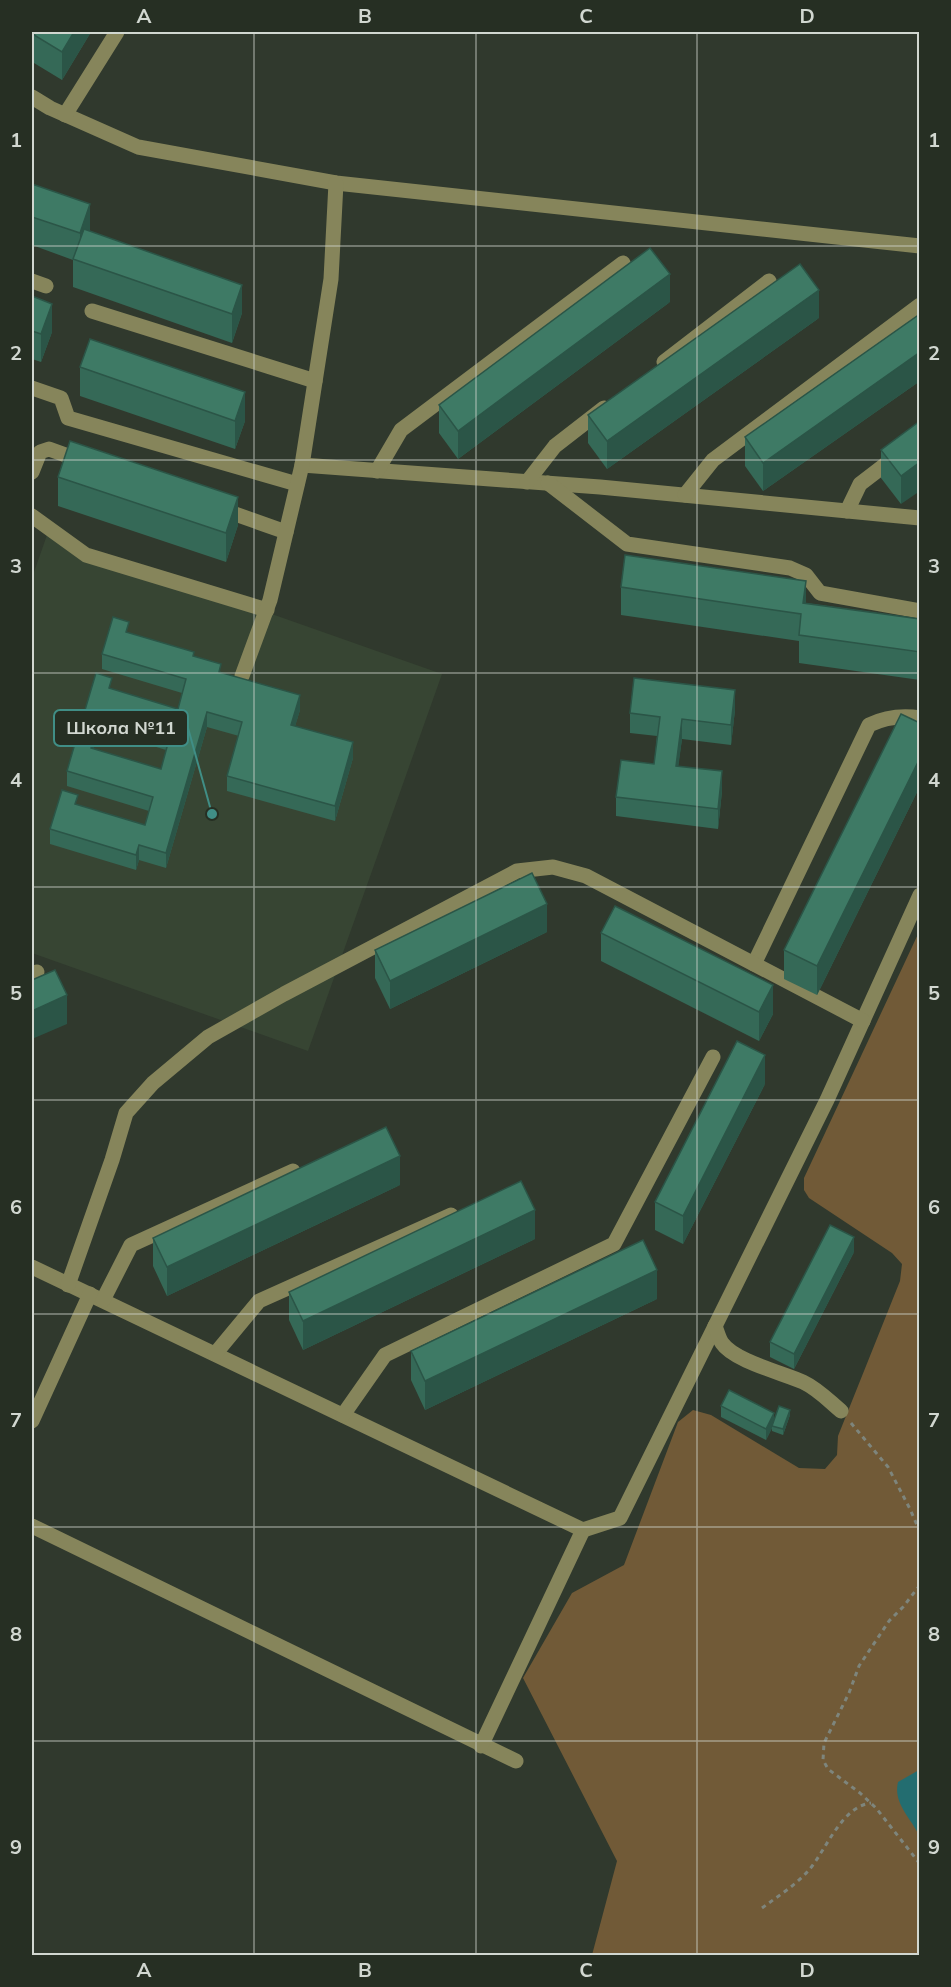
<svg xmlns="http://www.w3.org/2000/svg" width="951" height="1987" font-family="Mulish,sans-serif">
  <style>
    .built { fill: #374533 }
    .green { fill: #715a37 }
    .water { fill: #236d70 }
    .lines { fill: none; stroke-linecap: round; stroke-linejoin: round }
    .path { stroke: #7e857c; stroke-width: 3; stroke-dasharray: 4.5 4.5; stroke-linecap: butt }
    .minor { stroke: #86855b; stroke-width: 15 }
    .wall { fill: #356957 }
    .shaded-wall { fill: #2b5547 }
    .building { fill: #3e7a65; stroke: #2b5547; stroke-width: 1.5 }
    .grid { fill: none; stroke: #d1d7d0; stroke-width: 1.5; stroke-opacity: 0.55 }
    .leader { fill: none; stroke: #408e86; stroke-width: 2 }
    .callout-dot { fill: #408e86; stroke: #262f23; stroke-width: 2 }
    .callout { fill: #262f23; stroke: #408e86; stroke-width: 2 }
    .callout-label { font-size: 18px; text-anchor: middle; font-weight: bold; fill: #d1d7d0 }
    .neatline { fill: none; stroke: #d1d7d0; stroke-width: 2 }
    .grid-label { font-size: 20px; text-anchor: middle; font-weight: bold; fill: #d1d7d0 }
  </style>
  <rect width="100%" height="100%" fill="#30392d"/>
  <!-- built -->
  <polygon class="built" points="47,535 442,674 308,1051 32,953 32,578"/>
  <!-- green -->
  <polygon class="green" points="919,932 919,1955 592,1955 617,1861 523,1678 572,1593 624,1565 678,1422 693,1410 711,1415 799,1468 825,1469 837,1455 838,1436 900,1281 902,1264 892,1253 809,1198 804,1190 804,1178"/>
  <!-- water -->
  <path class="water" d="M919 1770V1835C910 1817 893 1803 898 1782Z"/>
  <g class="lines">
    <!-- path -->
    <g class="path">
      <polyline points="851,1423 888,1467 910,1509 920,1532"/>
      <polyline points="920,1585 903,1607 889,1621 859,1666 849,1693 824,1743 823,1760 828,1769 860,1793 876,1808 920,1864"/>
      <path d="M762 1908C778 1896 796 1885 809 1870 826 1850 842 1806 871 1803"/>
    </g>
    <!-- minor -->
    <g class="minor">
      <polyline points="32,97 50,108 138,147 336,183 920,246"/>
      <polyline points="65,115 117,32"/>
      <polyline points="32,281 46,286"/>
      <polyline points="92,311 315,381"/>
      <polyline points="664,362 769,281"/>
      <polyline points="32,388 61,398 68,418 297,484"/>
      <polyline points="302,465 600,487 920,518"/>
      <polyline points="377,471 401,430 623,263"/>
      <polyline points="32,472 40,452 49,449 85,462"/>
      <polyline points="527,482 555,446 604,408"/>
      <polyline points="548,483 627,544 790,568 806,575 820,593 920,611"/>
      <polyline points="685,495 713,460 920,305"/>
      <polyline points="218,508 286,532"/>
      <polyline points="847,511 860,484 920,438"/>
      <polyline points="32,516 86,555 267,610"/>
      <polyline points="242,676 270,600 302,465 331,279 336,183"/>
      <path d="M754 964 869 725C886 717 901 715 920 718"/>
      <polyline points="32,975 37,972"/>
      <polyline points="32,1267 583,1530 620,1518 827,1100 920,895"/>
      <polyline points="68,1285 112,1160 126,1113 153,1083 208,1037 284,994 517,871 553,867 586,876 863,1021"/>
      <polyline points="103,1300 131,1245 293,1171"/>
      <path d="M715 1326C717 1331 719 1339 722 1343 734 1361 783 1373 803 1382 818 1389 829 1401 841 1411"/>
      <polyline points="215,1354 259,1301 451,1215"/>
      <polyline points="343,1415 385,1355 614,1244 713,1057"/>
      <polyline points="32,1421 90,1294"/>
      <polyline points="32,1526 516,1761"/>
      <polyline points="481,1746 583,1530"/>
    </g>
  </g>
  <!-- wall -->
  <g class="wall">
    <polygon points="91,32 62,80 34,63 34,35"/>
    <polygon points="32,184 90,231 242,313 232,343 73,287 73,260 32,245"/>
    <polygon points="32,296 52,332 41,362 32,359"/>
    <polygon points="670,302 458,459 439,433 439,405"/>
    <polygon points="920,314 920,381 763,491 745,466 745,437"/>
    <polygon points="819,318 607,469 588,443 588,415"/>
    <polygon points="80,367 245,421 235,449 80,396"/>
    <polygon points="920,421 901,504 881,478 881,450"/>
    <polygon points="58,477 238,525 226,562 58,506"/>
    <polygon points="621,587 806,603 920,619 920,680 799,663 799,641 621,615"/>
    <polygon points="129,633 194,656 221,672 300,710 295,726 353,758 335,821 227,791 227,776 239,736 207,727 166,868 139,860 136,870 50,844 50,829 78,805 145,825 149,811 67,786 67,771 94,749 161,769 166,750 85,725 85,710 112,689 178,709 182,693 102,669 102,654"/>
    <polygon points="735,710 731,745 682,739 678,766 722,791 718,829 616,816 616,797 654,764 657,736 630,733 630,713"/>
    <polygon points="920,723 920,786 817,995 784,979 784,950"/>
    <polygon points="547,932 390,1009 375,978 375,950"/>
    <polygon points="601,933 773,1014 759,1041 601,961"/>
    <polygon points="765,1084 683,1244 655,1230 655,1202"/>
    <polygon points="400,1185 167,1296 153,1266 153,1238"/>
    <polygon points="535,1239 303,1350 289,1320 289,1292"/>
    <polygon points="854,1252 794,1369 770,1357 770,1342"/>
    <polygon points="657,1299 425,1410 411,1380 411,1351"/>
    <polygon points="721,1406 774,1419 790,1415 783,1435 772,1431 772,1428 766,1440 721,1417"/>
  </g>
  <!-- shaded-wall -->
  <g class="shaded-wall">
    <polygon points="74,32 91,32 62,80 62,52"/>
    <polygon points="90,204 90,233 80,262 80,233"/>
    <polygon points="670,274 670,302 458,459 458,431"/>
    <polygon points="242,285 242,313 232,343 232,314"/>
    <polygon points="819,290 819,318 607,469 607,441"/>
    <polygon points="52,304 52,332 41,362 41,334"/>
    <polygon points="920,352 920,381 763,491 763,463"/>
    <polygon points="245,392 245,421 235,449 235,421"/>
    <polygon points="920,462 920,491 901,504 901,476"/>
    <polygon points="238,497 238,525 226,562 226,533"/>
    <polygon points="806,581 806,610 803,603"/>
    <polygon points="735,690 735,710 731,745 731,725"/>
    <polygon points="300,695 300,710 291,740 291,725"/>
    <polygon points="207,712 207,727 166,868 166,853"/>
    <polygon points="682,719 682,739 676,785 676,766"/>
    <polygon points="94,738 94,753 91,748"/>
    <polygon points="353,742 353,758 335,821 335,806"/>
    <polygon points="920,758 920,786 817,995 817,966"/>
    <polygon points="722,771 722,791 718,829 718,809"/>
    <polygon points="139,845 139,860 136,870 136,855"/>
    <polygon points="547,904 547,932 390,1009 390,981"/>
    <polygon points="773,985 773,1014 759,1041 759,1012"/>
    <polygon points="67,995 67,1024 32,1039 32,1011"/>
    <polygon points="765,1055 765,1084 683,1244 683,1216"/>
    <polygon points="400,1156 400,1185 167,1296 167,1267"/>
    <polygon points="535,1210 535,1239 303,1350 303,1321"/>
    <polygon points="854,1237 854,1252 794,1369 794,1354"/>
    <polygon points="657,1270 657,1299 425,1410 425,1381"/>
    <polygon points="790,1410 790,1415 783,1435 783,1429"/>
    <polygon points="774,1413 774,1424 772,1426 772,1428 766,1440 766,1429"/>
  </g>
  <!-- building -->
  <g class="building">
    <polygon points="36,32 74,32 62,52 34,35"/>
    <polygon points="32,184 90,204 80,233 32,217"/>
    <polygon points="84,229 242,285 232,314 73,259"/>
    <polygon points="650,248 670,274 458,431 439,405"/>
    <polygon points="800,264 819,290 607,441 588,415"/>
    <polygon points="32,296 52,304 41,334 32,331"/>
    <polygon points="920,314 920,352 763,463 745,437"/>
    <polygon points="90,339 245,392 235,421 80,367"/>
    <polygon points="920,421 920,462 901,476 881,450"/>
    <polygon points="70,441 238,497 226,533 58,477"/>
    <polygon points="625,555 806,581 803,603 920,619 920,652 799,635 801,614 621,587"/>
    <polygon points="113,617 129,622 126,632 194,652 193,656 221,664 219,672 300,695 291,725 353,742 335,806 227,776 242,722 207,712 166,853 139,845 136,855 50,829 62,790 78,795 75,804 145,825 153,797 67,771 78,733 94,738 91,748 161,769 170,736 85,710 96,673 112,678 109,688 178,709 186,679 102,654"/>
    <polygon points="634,678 735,690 731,725 682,719 676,766 722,771 718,809 616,797 621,760 654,764 660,717 630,713"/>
    <polygon points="901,714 920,723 920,758 817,966 784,950"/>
    <polygon points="532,873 547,904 390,981 375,950"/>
    <polygon points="615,906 773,985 759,1012 601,933"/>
    <polygon points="55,970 67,995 32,1011 32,980"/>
    <polygon points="737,1041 765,1055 683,1216 655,1202"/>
    <polygon points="386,1127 400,1156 167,1267 153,1238"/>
    <polygon points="521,1181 535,1210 303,1321 289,1292"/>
    <polygon points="830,1225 854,1237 794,1354 770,1342"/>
    <polygon points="643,1240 657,1270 425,1381 411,1351"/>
    <polygon points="729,1390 774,1413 766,1429 721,1406"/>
    <polygon points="779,1406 790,1410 783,1429 772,1426"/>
  </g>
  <!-- grid -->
  <path class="grid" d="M254 32V1956M476 32V1956M697 32V1956M32 246H920M32 460H920M32 673H920M32 887H920M32 1100H920M32 1314H920M32 1527H920M32 1741H920"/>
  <!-- callouts -->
  <path class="leader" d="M212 814L188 728"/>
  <circle class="callout-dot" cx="212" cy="814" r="6"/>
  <rect class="callout" x="54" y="710" width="134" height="36" rx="6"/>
  <g class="callout-label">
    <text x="121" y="734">Школа №11</text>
  </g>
  <!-- border -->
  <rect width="951" height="1987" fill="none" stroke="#262f23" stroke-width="66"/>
  <rect x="33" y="33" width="885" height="1921" class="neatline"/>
  <g class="grid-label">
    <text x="144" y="23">A</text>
    <text x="365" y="23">B</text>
    <text x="586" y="23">C</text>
    <text x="807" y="23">D</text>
    <text x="16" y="147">1</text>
    <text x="934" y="147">1</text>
    <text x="16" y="360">2</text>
    <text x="934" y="360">2</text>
    <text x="16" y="573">3</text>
    <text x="934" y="573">3</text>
    <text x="16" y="787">4</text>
    <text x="934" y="787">4</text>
    <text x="16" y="1000">5</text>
    <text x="934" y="1000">5</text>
    <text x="16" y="1214">6</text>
    <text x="934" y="1214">6</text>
    <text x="16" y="1427">7</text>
    <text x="934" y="1427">7</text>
    <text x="16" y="1641">8</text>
    <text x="934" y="1641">8</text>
    <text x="16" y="1854">9</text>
    <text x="934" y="1854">9</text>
    <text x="144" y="1977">A</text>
    <text x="365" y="1977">B</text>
    <text x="586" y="1977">C</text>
    <text x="807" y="1977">D</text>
  </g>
</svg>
